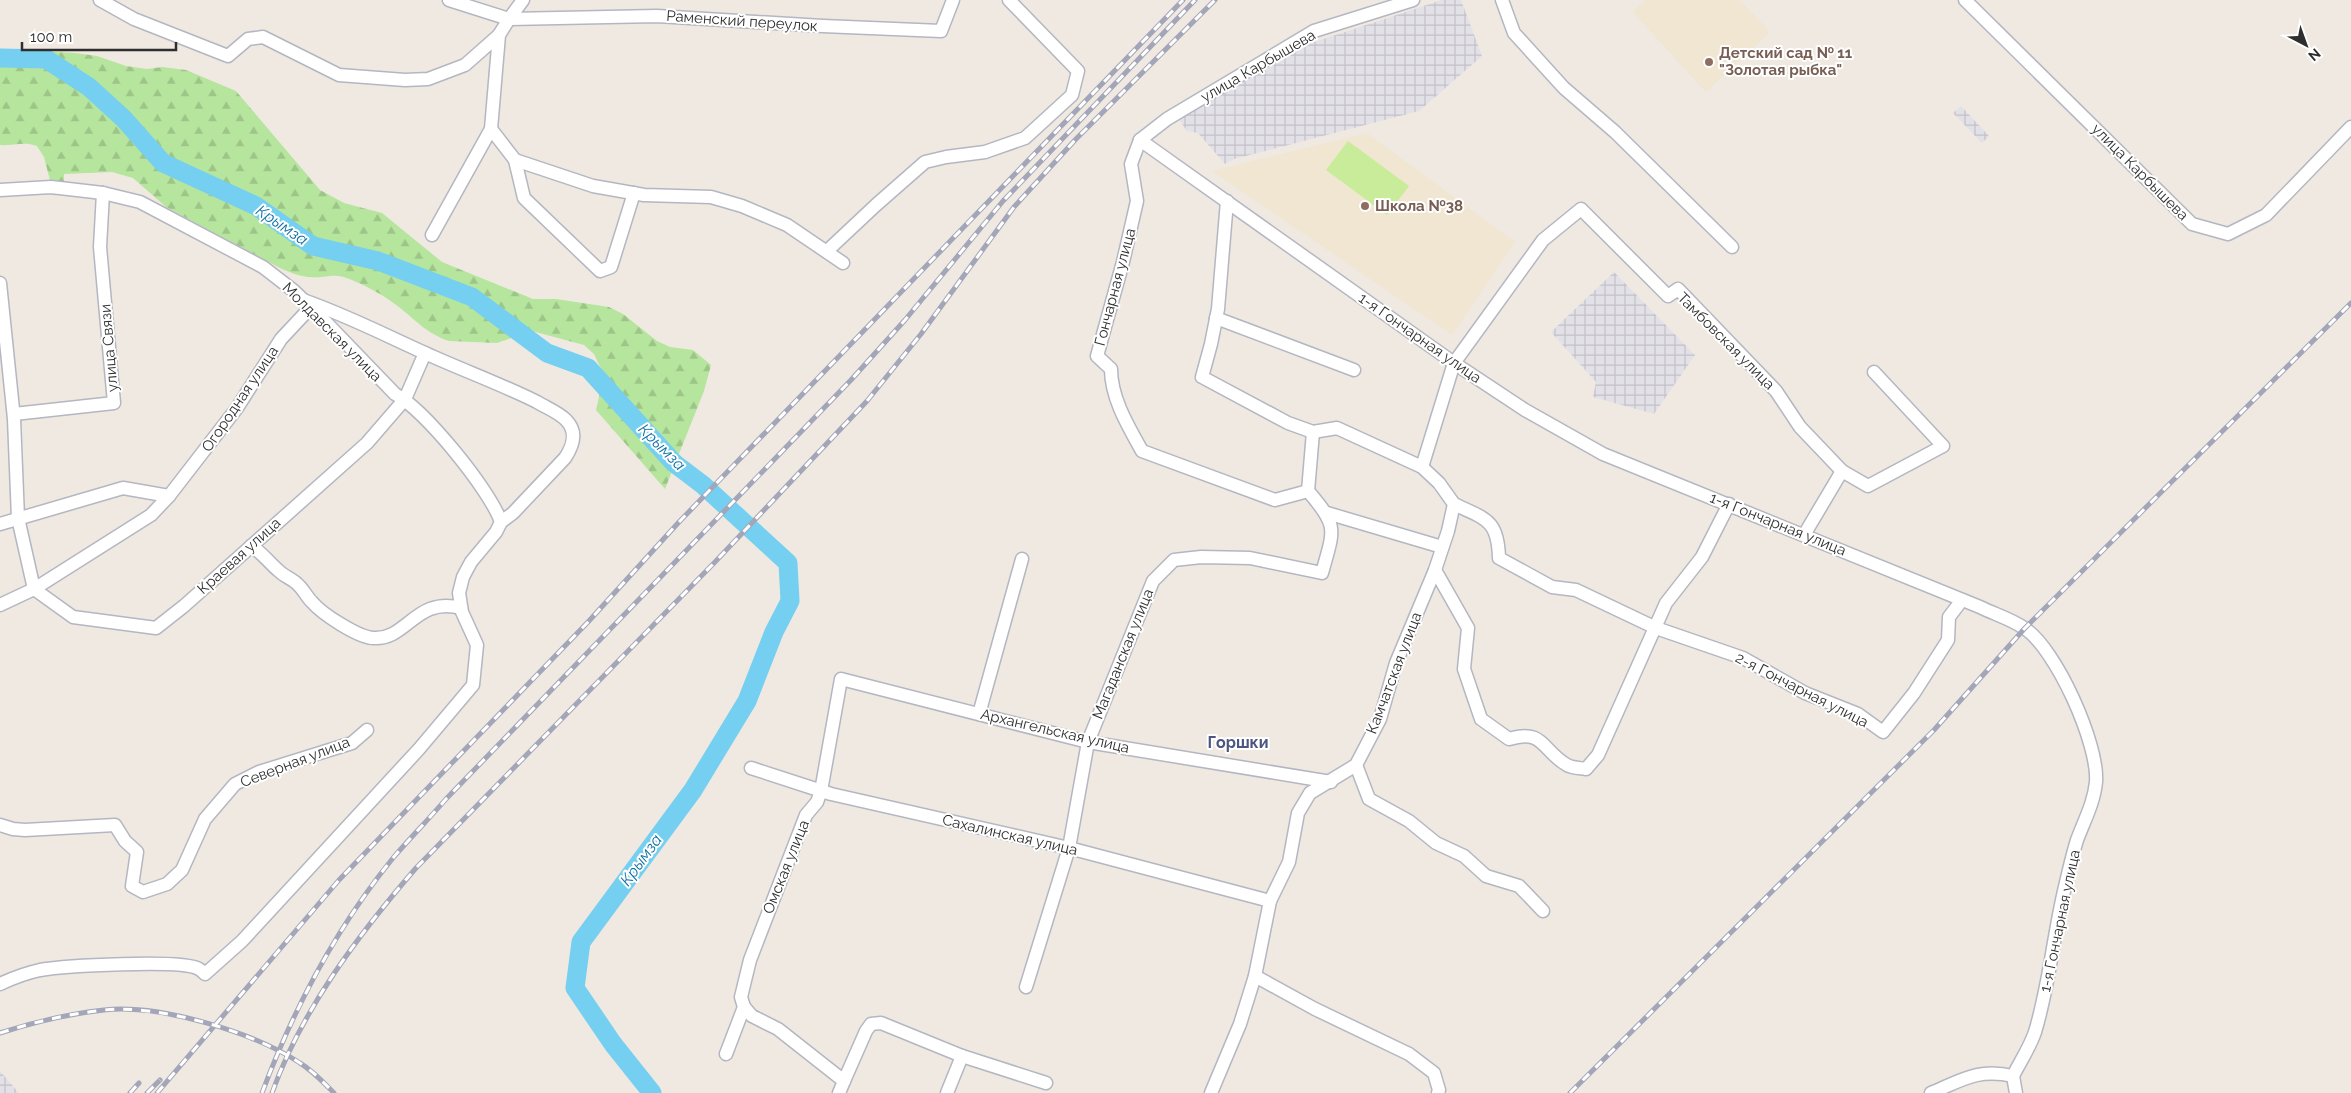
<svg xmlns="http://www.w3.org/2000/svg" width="2351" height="1093" font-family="Raleway,sans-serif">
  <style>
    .industrial { fill: url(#industrial-grid) }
    .education { fill: #f0e6d1 }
    .forest { fill: url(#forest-firs) }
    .pitch { fill: #c9ec9a }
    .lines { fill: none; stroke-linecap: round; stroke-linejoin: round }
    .river { stroke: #75cff0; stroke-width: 19 }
    .minor-casing { stroke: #b4b7c1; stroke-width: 15 }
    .minor { stroke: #fff; stroke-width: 12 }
    .rail-casing { stroke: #a3a6b8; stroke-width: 5 }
    .rail { stroke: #fff; stroke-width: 3; stroke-dasharray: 9; stroke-linecap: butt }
    .education-dot { fill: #8d6e63; stroke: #fff; stroke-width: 2 }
    .labels { text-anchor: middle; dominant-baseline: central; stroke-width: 4; stroke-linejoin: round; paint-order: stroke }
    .street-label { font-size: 15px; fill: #2e2e2e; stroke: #fff }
    .education-label { font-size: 15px; font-weight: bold; fill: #785e54; stroke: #fff; text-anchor: start }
    .water-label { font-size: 16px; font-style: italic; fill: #0d6fa3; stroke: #fff }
    .neighbourhood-label { font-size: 16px; font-weight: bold; fill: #4d5680; stroke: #fff }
  </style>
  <defs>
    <pattern id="industrial-grid" width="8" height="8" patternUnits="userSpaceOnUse" patternTransform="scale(1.25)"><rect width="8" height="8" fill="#e3e1e8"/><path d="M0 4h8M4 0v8" fill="none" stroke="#c3c1c7"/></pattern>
    <pattern id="forest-firs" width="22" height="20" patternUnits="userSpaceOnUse" patternTransform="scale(1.25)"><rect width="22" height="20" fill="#b6e59e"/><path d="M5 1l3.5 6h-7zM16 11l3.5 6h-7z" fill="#9dc588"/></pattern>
  </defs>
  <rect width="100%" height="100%" fill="#efe9e1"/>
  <!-- industrial -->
  <g class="industrial">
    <polygon points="1442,0 1461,0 1482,56 1419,111 1234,159 1225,164 1198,133 1187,131 1178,118 1290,50"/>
    <polygon points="1961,106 1989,136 1982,143 1953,113"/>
    <polygon points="1614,272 1695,355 1654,414 1593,397 1596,382 1551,332"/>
    <polygon points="0,1071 19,1093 0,1093"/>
  </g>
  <!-- education -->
  <g class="education">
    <polygon points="1646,0 1739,0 1770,32 1706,92 1633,12"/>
    <polygon points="1367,133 1515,242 1452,335 1212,171"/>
  </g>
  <!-- forest -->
  <path class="forest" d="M0 49 75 53 97 56 126 66 147 69 162 67 186 70 236 91 320 190 344 203 382 213 442 262 533 299H556L609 307 623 314 657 341 670 347 693 350 711 365 704 391 665 489 596 410 604 375 594 354 584 345 532 331 497 343 449 341C425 333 414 318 395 304 383 295 368 287 354 281 332 271 329 279 309 277 298 276 289 272 280 268L166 207 133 178 112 172 64 174V187L54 196 44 157 37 146C23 141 13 146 0 145Z"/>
  <!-- pitch -->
  <polygon class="pitch" points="1348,141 1409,186 1387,215 1326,170"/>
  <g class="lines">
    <!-- river -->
    <polyline class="river" points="0,58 46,59 89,87 124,119 163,163 256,206 313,246 378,261 472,297 547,353 588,368 674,463 703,485 788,563 790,601 774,632 747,701 693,790 581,942 575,988 613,1044 652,1093"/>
    <defs>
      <g id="minor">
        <polyline points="100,0 134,19 228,56 248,39 263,37 339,75 405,80 428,79 465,65 499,35"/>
        <polyline points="1502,0 1514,33 1564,88 1615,132 1732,247"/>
        <polyline points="1965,0 2192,224 2228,234 2266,215 2351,127"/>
        <polyline points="509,19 657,16 823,26 941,31 953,0"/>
        <polyline points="509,19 523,0"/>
        <polyline points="491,129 515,160 593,186 644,195 711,197 742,206 787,225 843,263"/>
        <path d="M1140 140 1454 363 1525 410 1603 454 1980 607C1994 614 2011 619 2024 628 2056 648 2099 745 2096 782 2094 803 2084 821 2077 840 2072 856 2068 874 2064 891 2053 938 2049 986 2035 1032 2030 1047 2020 1062 2013 1076"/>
        <path d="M1140 140 1131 164 1137 201 1123 262 1097 356 1111 369C1111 398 1128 426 1142 451L1275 500 1308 491"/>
        <polyline points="1140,140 1167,119 1314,31 1413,0"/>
        <polyline points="515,160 524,198 600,271 611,267 634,193"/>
        <path d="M0 190 51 187 103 193 140 202 263 267 294 291 316 312 395 394C424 409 490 490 501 522"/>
        <polyline points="432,235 491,129 499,35 509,19 449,0"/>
        <polyline points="827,251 876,205 925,162 946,157 985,152 1025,138 1072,95 1078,71 1009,0"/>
        <polyline points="0,283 14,419 18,518 34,589 151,515 169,496"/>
        <polyline points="1216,318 1354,370"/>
        <polyline points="14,414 114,403 100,247 103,193"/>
        <polyline points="1422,467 1454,363 1543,240 1581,209 1668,296 1678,289 1776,391 1800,427 1842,471 1868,486 1943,446 1874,372"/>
        <polyline points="1308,491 1313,432"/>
        <path d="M1454 504C1485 519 1498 519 1499 558L1552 587 1576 590 1656 628 1743 658 1805 693 1858 714 1883 732 1914 693 1948 640 1949 617 1962 600"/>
        <polyline points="1327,513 1442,547"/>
        <polyline points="0,524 123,488 169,496 237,408 281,339 311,307"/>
        <polyline points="1804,535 1842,471"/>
        <path d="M251 546C262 552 269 563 279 571 284 576 290 578 295 582 303 588 306 596 312 602 322 614 359 638 374 638 407 640 416 596 461 608"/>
        <path d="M1435 570 1468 628 1464 669 1481 719 1509 739C1544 728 1542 751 1567 765 1572 768 1580 768 1586 769L1598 755 1666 603 1702 557 1729 504"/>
        <polyline points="0,605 34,589 73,617 156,628 184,606 367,443 405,399 425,353"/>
        <polyline points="979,714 1022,559"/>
        <polyline points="1356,765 1369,799 1409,821 1436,843 1464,856 1486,876 1519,886 1543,911"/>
        <polyline points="751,768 831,794 1069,848 1270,901"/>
        <polyline points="0,825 13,829 25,830 115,825 125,841 137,852 132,886 143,892 167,884 182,870 205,819 235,784 259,772 352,743 367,730"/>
        <polyline points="1255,976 1315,1009 1409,1054 1434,1073 1439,1090 1438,1093"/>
        <path d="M0 984C13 978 26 973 40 970 63 966 182 959 199 969 201 970 203 972 205 974L242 941 419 749 473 685 477 645 462 612 459 593 463 577 471 562 496 532 501 522 513 513 565 458C573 446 578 432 566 420 558 412 547 408 537 402 501 384 462 370 425 353 385 335 346 315 303 300"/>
        <path d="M1026 987 1069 848 1088 742 1153 581 1174 560 1201 557 1250 558 1322 573C1334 529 1339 527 1308 491"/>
        <polyline points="744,1007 752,1016 778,1029 844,1081 866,1031 871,1024 881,1023 962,1056 1046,1083"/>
        <polyline points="726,1054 744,1007 741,997 750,960 806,815 817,802 821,791 841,679 1088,742 1331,782"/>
        <polyline points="2013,1076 2016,1093"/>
        <polyline points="839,1093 844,1081"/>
        <polyline points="947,1093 962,1056"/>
        <polyline points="1211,1093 1240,1024 1255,976 1270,901 1289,862 1298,813 1310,793 1356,765 1380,719 1396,663 1435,570 1448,531 1454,504 1439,483 1422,467 1337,428 1313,432 1288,423 1202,377 1211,344 1218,309 1227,201"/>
        <path d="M1931 1093C1962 1080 1978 1068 2013 1076"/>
      </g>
    </defs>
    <!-- minor casing -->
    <use href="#minor" class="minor-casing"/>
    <!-- minor -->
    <use href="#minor" class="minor"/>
    <defs>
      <g id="rail">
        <path d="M0 1033C34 1022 68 1014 104 1010 160 1004 253 1032 300 1063 313 1071 323 1082 334 1093"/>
        <polyline points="130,1093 139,1083"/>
        <polyline points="147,1093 160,1080"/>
        <polyline points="157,1093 339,880 588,622 679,522 1183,0"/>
        <path d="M262 1093C293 1010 337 927 393 858 410 838 429 819 446 799L851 380 905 320 1003 201 1195 0"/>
        <path d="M272 1093C302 1009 359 934 416 868L715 562 867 401 921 334 1014 207 1076 139 1215 0"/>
        <polyline points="1570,1093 1934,730 2025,628 2351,303"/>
      </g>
    </defs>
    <!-- rail casing -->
    <use href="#rail" class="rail-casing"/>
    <!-- rail -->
    <use href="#rail" class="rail"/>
  </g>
  <!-- markers -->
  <g class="education-dot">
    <circle cx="1709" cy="62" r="5"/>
    <circle cx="1365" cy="206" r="5"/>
  </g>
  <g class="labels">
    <!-- street labels -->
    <g class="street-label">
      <text transform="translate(742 21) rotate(4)">Раменский переулок</text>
      <text transform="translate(1258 66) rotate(-30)">улица Карбышева</text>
      <text transform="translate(2140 172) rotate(45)">улица Карбышева</text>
      <text transform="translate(1115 287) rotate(-75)">Гончарная улица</text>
      <text transform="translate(332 332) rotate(45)">Молдавская улица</text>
      <text transform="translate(1420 338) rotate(35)">1-я Гончарная улица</text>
      <text transform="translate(1726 341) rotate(45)">Тамбовская улица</text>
      <text transform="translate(109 348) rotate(-95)">улица Связи</text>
      <text transform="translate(240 399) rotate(-56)">Огородная улица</text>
      <text transform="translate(1778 524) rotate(22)">1-я Гончарная улица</text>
      <text transform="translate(239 556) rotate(-42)">Краевая улица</text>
      <text transform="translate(1123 654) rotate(-68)">Магаданская улица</text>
      <text transform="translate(1394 673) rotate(-69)">Камчатская улица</text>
      <text transform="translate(1802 690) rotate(27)">2-я Гончарная улица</text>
      <text transform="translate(1055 731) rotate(13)">Архангельская улица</text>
      <text transform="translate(295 762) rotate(-21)">Северная улица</text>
      <text transform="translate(1010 835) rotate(13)">Сахалинская улица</text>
      <text transform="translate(786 867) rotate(-68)">Омская улица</text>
      <text transform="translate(2060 921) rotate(-78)">1-я Гончарная улица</text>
    </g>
    <!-- education labels -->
    <g class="education-label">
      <text x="1719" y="53">Детский сад № 11<tspan x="1719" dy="17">"Золотая рыбка"</tspan></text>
      <text x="1375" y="206">Школа №38</text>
    </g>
    <!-- water labels -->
    <g class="water-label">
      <text transform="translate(282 225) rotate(34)">Крымза</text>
      <text transform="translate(662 447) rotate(45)">Крымза</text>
      <text transform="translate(641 860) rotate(-54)">Крымза</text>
    </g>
    <!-- neighbourhood labels -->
    <g class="neighbourhood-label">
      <text x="1238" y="742">Горшки</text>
    </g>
  </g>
  <!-- north arrow -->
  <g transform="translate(2306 45) rotate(139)" stroke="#ffffff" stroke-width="4" paint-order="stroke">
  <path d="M0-4L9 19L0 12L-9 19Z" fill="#2e2e2e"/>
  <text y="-8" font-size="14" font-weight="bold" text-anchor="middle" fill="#2e2e2e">N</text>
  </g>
  <!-- scale -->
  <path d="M22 42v8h154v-8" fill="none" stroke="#2e2e2e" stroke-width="2.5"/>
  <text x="30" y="42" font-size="15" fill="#2e2e2e" stroke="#ffffff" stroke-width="4" paint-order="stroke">100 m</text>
</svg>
